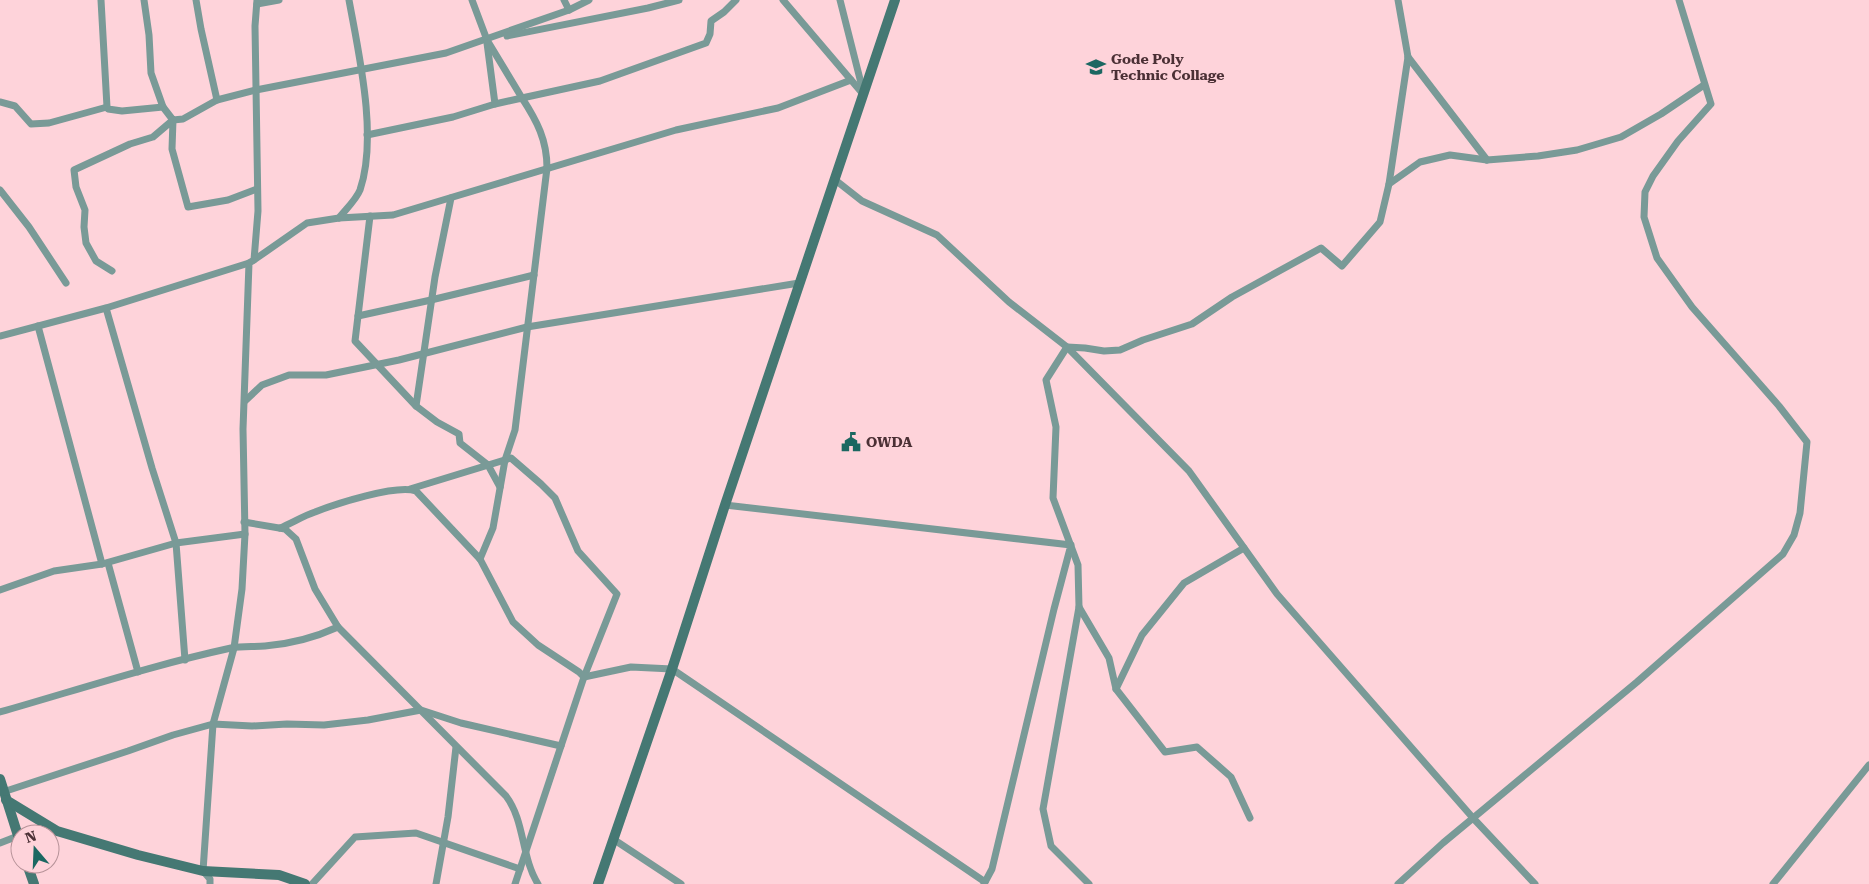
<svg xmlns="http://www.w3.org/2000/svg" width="1869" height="884" font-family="'Roboto Serif',serif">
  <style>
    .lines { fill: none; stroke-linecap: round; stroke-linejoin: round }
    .street { stroke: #799a97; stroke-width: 7 }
    .secondary { stroke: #457873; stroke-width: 10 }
    .labels { text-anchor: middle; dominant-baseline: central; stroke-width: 5; stroke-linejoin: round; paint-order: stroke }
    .poi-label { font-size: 14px; font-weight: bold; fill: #4b3035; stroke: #fed3da; text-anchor: start }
  </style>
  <rect width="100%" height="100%" fill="#fed3da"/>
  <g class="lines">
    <!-- street -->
    <g class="street">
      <polyline points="101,0 107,107 108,109 122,111 163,107 173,120 183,119 217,100 256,90 446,53 569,10 589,0"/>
      <polyline points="144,0 149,35 151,73 163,107"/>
      <polyline points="196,0 201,29 217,100"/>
      <polyline points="472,0 487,40 522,98 600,81 706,43 710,34 711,21 724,12 736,0"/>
      <polyline points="564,0 569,10"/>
      <polyline points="783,0 863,94"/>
      <polyline points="840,0 863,91"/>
      <polyline points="257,4 279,0"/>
      <polyline points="507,36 648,8 679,0"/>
      <polyline points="1408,57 1487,160"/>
      <polyline points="0,102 15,106 31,124 49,123 107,107"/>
      <polyline points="367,135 453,117 495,104 487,43"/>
      <polyline points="834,179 862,201 937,235 1009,302 1067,347 1189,471 1277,594 1473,818 1535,884"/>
      <polyline points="1389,184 1408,57 1398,0"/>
      <polyline points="0,190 29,227 66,283"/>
      <polyline points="451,198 435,277 416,406 437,422 459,434 460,443 488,465 500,487"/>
      <polyline points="370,216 355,341 416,406"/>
      <path d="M339 218C345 210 356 200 360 190 378 137 359 55 349 0"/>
      <polyline points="254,260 307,223 339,218 393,215 676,130 778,108 851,80"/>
      <polyline points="112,271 96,261 86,243 84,227 85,210 76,187 74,170 130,144 153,137 173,120 172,149 188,207 228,200 257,189"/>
      <polyline points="106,308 152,468 176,543 185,660"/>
      <polyline points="358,316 431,300 534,275"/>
      <polyline points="38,326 102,564"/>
      <polyline points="0,336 106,308 249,263"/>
      <polyline points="245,401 262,385 289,375 326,375 399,360 527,327 799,283"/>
      <polyline points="410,489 511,458 541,484 555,498 578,551 617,594 584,677 515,884"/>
      <polyline points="725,505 1071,545 1054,609 992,869 984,884"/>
      <path d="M244 522 285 529 296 539 315 589 338 627 506 796C525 821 521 857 538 884"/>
      <path d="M280 528C292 523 303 516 315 512 335 504 397 484 416 491L480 559 513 622 538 645 579 672 584 677 631 667 672 669 985 882"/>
      <path d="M480 559 493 528 505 460 515 430 547 168C547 140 537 121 522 98L495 104"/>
      <polyline points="108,563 138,672"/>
      <polyline points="0,590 54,571 102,564 176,543 245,534"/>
      <polyline points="1079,607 1043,809 1051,846 1089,884"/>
      <polyline points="1116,689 1142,635 1184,583 1244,548"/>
      <path d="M0 712C77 690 153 665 231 648 242 646 254 647 265 646 290 644 316 637 338 627"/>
      <polyline points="3,792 128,751 173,735 213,724 252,726 287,724 324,725 368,720 421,710 461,723 561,746"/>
      <polyline points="1250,818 1231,777 1197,747 1165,752 1116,689 1109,658 1079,607 1078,565 1053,498 1056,427 1046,380 1067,347 1085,348 1104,351 1120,350 1143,340 1192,324 1232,297 1321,248 1342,266 1380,222 1389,184 1420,162 1450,155 1487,160 1538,156 1577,150 1621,137 1661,114 1704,85"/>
      <polyline points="613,839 681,884"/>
      <polyline points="0,843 18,836"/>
      <polyline points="210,884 210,879 203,871 213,724 234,648 242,589 245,534 243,429 249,263 254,260 258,211 255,26 257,0"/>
      <polyline points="312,884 355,837 416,833 520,869"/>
      <polyline points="436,884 448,817 456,747"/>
      <polyline points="1398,884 1443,843 1637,682 1783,554 1794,535 1800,513 1807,442 1779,406 1692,307 1657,258 1644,217 1645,192 1653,176 1678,141 1711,104 1679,0"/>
      <polyline points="1773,884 1869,765"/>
    </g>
    <!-- secondary -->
    <g class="secondary">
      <polyline points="0,779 20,842"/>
      <polyline points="6,800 57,831 138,855 203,871 279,875 305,884"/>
      <polyline points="27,864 34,884"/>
      <polyline points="598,884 672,669 725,505 895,0"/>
    </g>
  </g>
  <!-- icons -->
  <defs>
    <symbol id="school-bare" viewBox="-9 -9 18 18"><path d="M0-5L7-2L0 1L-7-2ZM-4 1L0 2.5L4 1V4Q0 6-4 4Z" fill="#1b6761" stroke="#fed3da" stroke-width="2.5" paint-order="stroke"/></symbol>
    <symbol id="civic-bare" viewBox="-9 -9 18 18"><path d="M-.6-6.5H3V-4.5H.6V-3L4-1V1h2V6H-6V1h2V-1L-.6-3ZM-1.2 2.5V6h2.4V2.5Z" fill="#1b6761" stroke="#fed3da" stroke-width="2.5" paint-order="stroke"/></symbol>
  </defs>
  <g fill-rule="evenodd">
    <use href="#school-bare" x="1082" y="53" width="28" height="28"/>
    <use href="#civic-bare" x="837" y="428" width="28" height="28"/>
  </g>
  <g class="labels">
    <!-- poi labels -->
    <g class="poi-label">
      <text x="1111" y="59">Gode Poly<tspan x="1111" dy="16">Technic Collage</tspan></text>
      <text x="866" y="442">OWDA</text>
    </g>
  </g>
  <!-- north arrow -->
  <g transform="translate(35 849) rotate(341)"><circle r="24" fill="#fed3da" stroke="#b69298"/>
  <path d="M0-4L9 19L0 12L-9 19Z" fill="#1b6761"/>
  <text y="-8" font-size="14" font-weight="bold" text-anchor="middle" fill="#4b3035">N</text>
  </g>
</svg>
